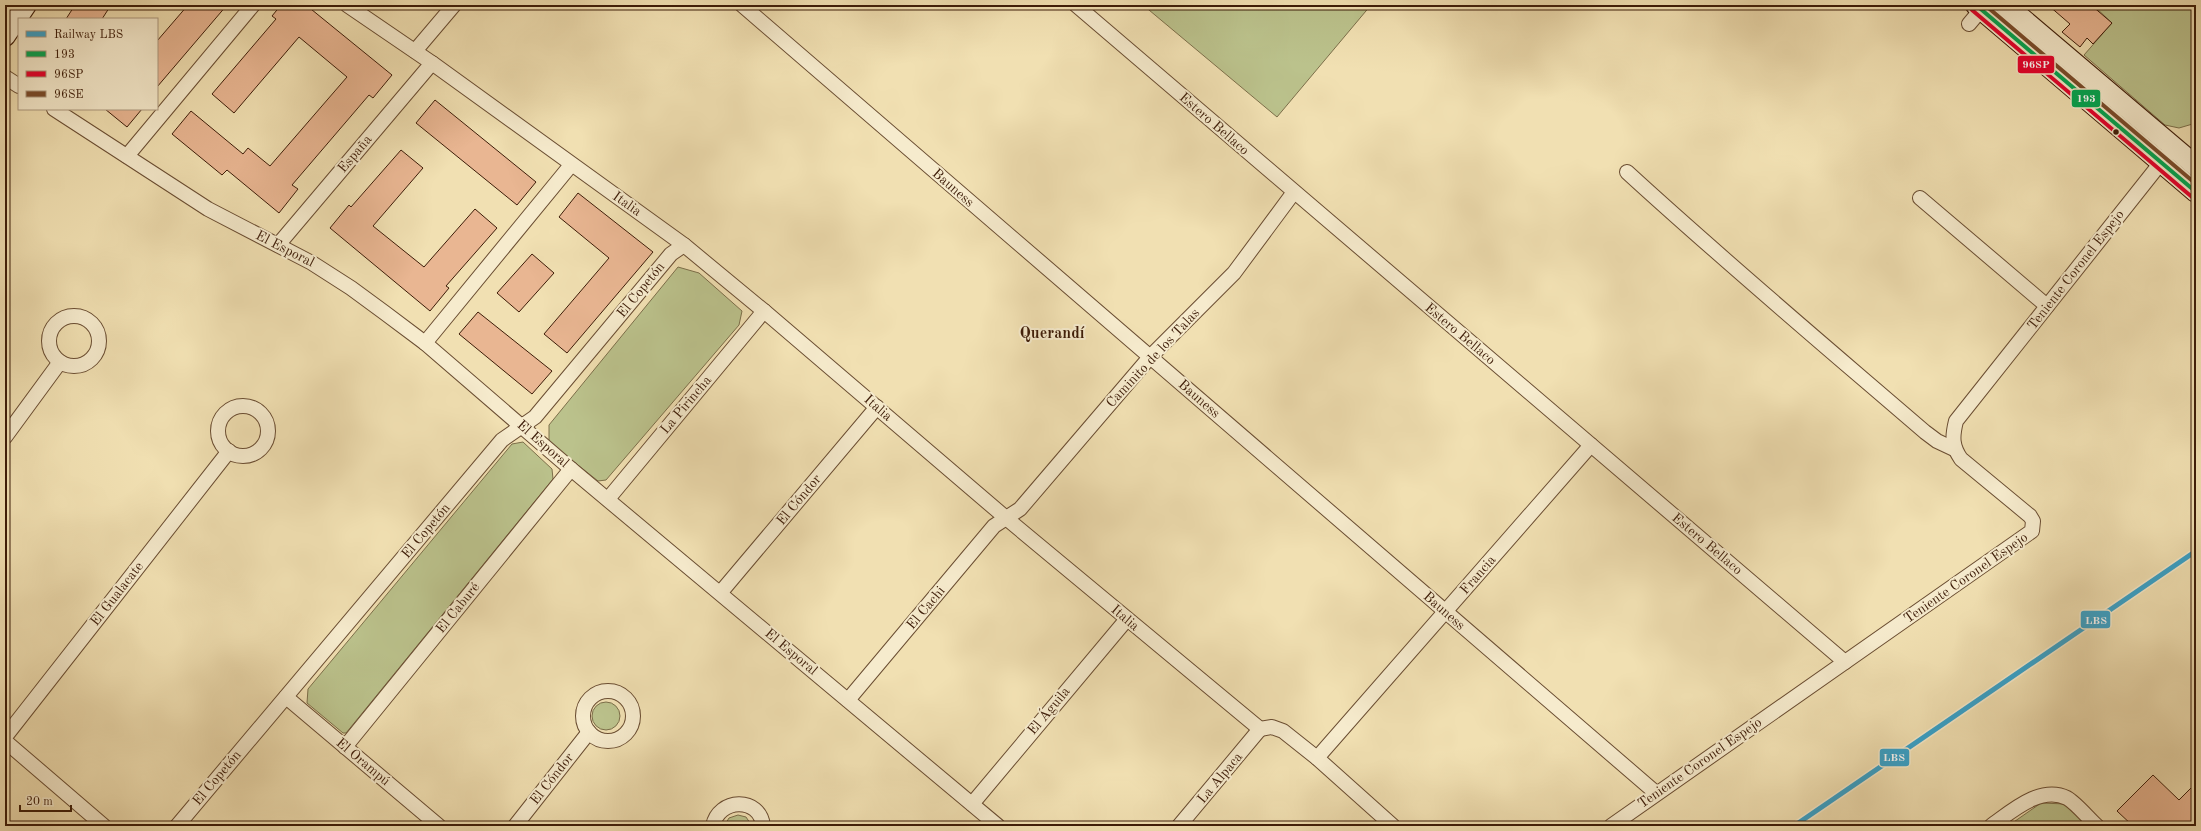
<svg xmlns="http://www.w3.org/2000/svg" width="2201" height="831" font-family="'Old Standard TT',serif">
  <style>
    .green { fill: #bbc28c; stroke: #7c6f4a }
    .building { fill: #e9b692; stroke: #3d1c08 }
    .lines { fill: none; stroke-linecap: round; stroke-linejoin: round }
    .street-casing { stroke: #6a4d32; stroke-width: 16 }
    .secondary-casing { stroke: #3d1c08; stroke-width: 22 }
    .street { stroke: #f6ebcd; stroke-width: 14 }
    .secondary { stroke: #f6ebcd; stroke-width: 20 }
    .bus-1-casing { stroke: #f6ebcd; stroke-width: 7 }
    .bus-2-casing { stroke: #f6ebcd; stroke-width: 7 }
    .bus-3-casing { stroke: #f6ebcd; stroke-width: 7 }
    .bus-1 { stroke: #00a651; stroke-width: 4 }
    .bus-2 { stroke: #e4002b; stroke-width: 4 }
    .bus-3 { stroke: #7a4b2a; stroke-width: 4 }
    .rail-1-casing { stroke: #f6ebcd; stroke-width: 8 }
    .rail-1 { stroke: #38a3cb; stroke-width: 5 }
    .bus-dot { fill: #3d1c08; stroke: #f6ebcd; stroke-width: 1.5 }
    .labels { text-anchor: middle; dominant-baseline: central; stroke-width: 4; stroke-linejoin: round; paint-order: stroke }
    .street-label { font-size: 14px; fill: #3d1c08; stroke: #f6ebcd }
    .quarter-label { font-size: 16px; font-weight: bold; fill: #3d1c08; stroke: #f6ebcd }
    .line-badge { stroke: #f6ebcd; stroke-width: 1.5 }
    .badge-label { font-size: 11px; text-anchor: middle; font-weight: bold; fill: #fff }
  </style>
  <rect width="100%" height="100%" fill="#f1e0b2"/>
  <filter id="stains"><feTurbulence type="fractalNoise" baseFrequency=".005" numOctaves="4"/><feColorMatrix values="0 0 0 0 .2 0 0 0 0 .09 0 0 0 0 .02 0 0 0 .5 -.17"/></filter>
  <radialGradient id="worn" r=".72"><stop offset=".6" stop-color="#630" stop-opacity="0"/><stop offset="1" stop-color="#630" stop-opacity=".3"/></radialGradient>
  <!-- green -->
  <g class="green">
    <polygon points="1143,5 1371,5 1277,117"/>
    <polygon points="2093,5 2196,5 2196,123 2179,128 2165,125 2084,55 2112,23"/>
    <polygon points="678,267 699,273 742,311 739,325 606,480 598,481 549,442 549,425"/>
    <polygon points="523,442 552,469 553,479 346,733 343,733 307,703 308,689 512,444"/>
    <circle cx="606" cy="716" r="14"/>
    <polygon points="2041,803 2066,804 2089,826 2008,826"/>
    <polygon points="738,815 746,817 752,826 724,826 729,818"/>
  </g>
  <!-- building -->
  <g class="building">
    <polygon points="75,5 111,5 102,19 66,19"/>
    <polygon points="188,5 227,5 157,87 157,41"/>
    <polygon points="281,5 306,5 392,75 373,98 369,95 292,185 298,189 279,213 227,170 222,175 172,134 191,111 243,154 248,148 270,166 347,77 299,37 234,113 212,94 276,19 272,16"/>
    <polygon points="2048,5 2091,5 2112,23 2093,44 2087,38 2080,47 2062,32 2070,24"/>
    <polygon points="435,100 536,182 517,205 416,123"/>
    <polygon points="105,109 142,109 127,127"/>
    <polygon points="401,150 423,168 373,226 424,267 475,209 497,228 446,286 449,288 430,311 330,228 349,205 351,207"/>
    <polygon points="578,193 653,252 567,353 544,334 609,258 559,217"/>
    <polygon points="532,254 554,273 519,312 497,293"/>
    <polygon points="478,312 552,371 532,394 459,334"/>
    <polygon points="2153,775 2179,800 2196,783 2196,826 2133,826 2117,811"/>
  </g>
  <g class="lines">
    <defs>
      <g id="street">
        <polyline points="347,5 432,63 684,245 764,311 1006,518 1260,729"/>
        <polyline points="742,5 1656,793"/>
        <polyline points="1076,5 1845,662"/>
        <polyline points="1969,24 1985,5"/>
        <polyline points="415,51 454,5"/>
        <polyline points="5,77 19,86"/>
        <polyline points="54,109 208,209 312,263 351,288 385,313 425,343 571,469 998,826"/>
        <polyline points="127,156 253,5"/>
        <path d="M1627 172C1724 261 1825 346 1925 432L1937 441 1954 449"/>
        <polyline points="1920,198 2047,306"/>
        <polyline points="278,245 432,63"/>
        <circle cx="74" cy="341" r="25"/>
        <polyline points="425,343 571,165"/>
        <circle cx="243" cy="431" r="25"/>
        <polyline points="5,437 60,362"/>
        <polyline points="608,499 764,311"/>
        <polyline points="721,592 877,407"/>
        <circle cx="608" cy="716" r="25"/>
        <polyline points="286,697 439,826"/>
        <polyline points="848,700 994,526 1020,509 1150,357 1234,273 1294,192"/>
        <polyline points="1260,729 1272,727 1283,731 1317,758 1393,826"/>
        <polyline points="5,737 229,451"/>
        <polyline points="5,741 104,826"/>
        <polyline points="345,747 571,469"/>
        <polyline points="1317,758 1591,445"/>
        <polyline points="972,804 1127,619"/>
        <polyline points="177,826 502,440 535,417 671,254 684,245"/>
        <polyline points="515,826 589,732"/>
        <path d="M713 826C718 798 760 796 763 826"/>
        <polyline points="1179,826 1260,729"/>
        <path d="M1611 826 2032 531 2033 521 2030 516 1961 459C1952 446 1952 437 1956 421L2167 155"/>
        <path d="M1991 826C2011 812 2040 785 2067 798 2076 803 2089 819 2097 826"/>
      </g>
      <g id="secondary">
        <polyline points="1976,5 2196,192"/>
        <polyline points="2006,5 2196,166"/>
        <polyline points="5,36 26,5"/>
      </g>
    </defs>
    <!-- street casing -->
    <use href="#street" class="street-casing"/>
    <!-- secondary casing -->
    <use href="#secondary" class="secondary-casing"/>
    <!-- street -->
    <use href="#street" class="street"/>
    <!-- secondary -->
    <use href="#secondary" class="secondary"/>
    <defs>
      <polyline id="bus-1" points="1976,5 2196,192"/>
      <polyline id="bus-2" points="1972,10 2192,197"/>
      <polyline id="bus-3" points="1985,5 2196,184"/>
    </defs>
    <!-- bus-1 casing -->
    <use href="#bus-1" class="bus-1-casing"/>
    <!-- bus-2 casing -->
    <use href="#bus-2" class="bus-2-casing"/>
    <!-- bus-3 casing -->
    <use href="#bus-3" class="bus-3-casing"/>
    <!-- bus-1 -->
    <use href="#bus-1" class="bus-1"/>
    <!-- bus-2 -->
    <use href="#bus-2" class="bus-2"/>
    <!-- bus-3 -->
    <use href="#bus-3" class="bus-3"/>
    <defs>
      <polyline id="rail-1" points="1794,826 2196,551"/>
    </defs>
    <!-- rail-1 casing -->
    <use href="#rail-1" class="rail-1-casing"/>
    <!-- rail-1 -->
    <use href="#rail-1" class="rail-1"/>
  </g>
  <!-- markers -->
  <circle class="bus-dot" cx="2116" cy="132" r="3.5"/>
  <g class="labels">
    <!-- street labels -->
    <g class="street-label">
      <text transform="translate(1214 124) rotate(41)">Estero Bellaco</text>
      <text transform="translate(355 154) rotate(-50)">España</text>
      <text transform="translate(953 188) rotate(41)">Bauness</text>
      <text transform="translate(627 204) rotate(35)">Italia</text>
      <text transform="translate(285 249) rotate(27)">El Esporal</text>
      <text transform="translate(2076 270) rotate(-52)">Teniente Coronel Espejo</text>
      <text transform="translate(641 290) rotate(-51)">El Copetón</text>
      <text transform="translate(1460 334) rotate(40)">Estero Bellaco</text>
      <text transform="translate(1153 358) rotate(-47)">Caminito de los Talas</text>
      <text transform="translate(1199 399) rotate(41)">Bauness</text>
      <text transform="translate(686 405) rotate(-50)">La Pirincha</text>
      <text transform="translate(878 408) rotate(41)">Italia</text>
      <text transform="translate(543 444) rotate(41)">El Esporal</text>
      <text transform="translate(799 500) rotate(-50)">El Cóndor</text>
      <text transform="translate(426 531) rotate(-50)">El Copetón</text>
      <text transform="translate(1707 544) rotate(40)">Estero Bellaco</text>
      <text transform="translate(1478 575) rotate(-49)">Francia</text>
      <text transform="translate(1966 578) rotate(-35)">Teniente Coronel Espejo</text>
      <text transform="translate(117 594) rotate(-52)">El Gualacate</text>
      <text transform="translate(458 608) rotate(-51)">El Caburé</text>
      <text transform="translate(926 608) rotate(-50)">El Cachi</text>
      <text transform="translate(1444 611) rotate(41)">Bauness</text>
      <text transform="translate(1125 618) rotate(40)">Italia</text>
      <text transform="translate(791 652) rotate(40)">El Esporal</text>
      <text transform="translate(1049 711) rotate(-50)">El Águila</text>
      <text transform="translate(363 762) rotate(40)">El Orampú</text>
      <text transform="translate(1700 763) rotate(-35)">Teniente Coronel Espejo</text>
      <text transform="translate(217 778) rotate(-50)">El Copetón</text>
      <text transform="translate(1220 778) rotate(-50)">La Alpaca</text>
      <text transform="translate(552 779) rotate(-52)">El Cóndor</text>
    </g>
    <!-- quarter labels -->
    <g class="quarter-label">
      <text x="1052" y="334">Querandí</text>
    </g>
  </g>
  <g class="line-badge">
    <rect x="2017" y="55" width="38" height="19" rx="4" fill="#e4002b"/>
    <rect x="2071" y="89" width="30" height="19" rx="4" fill="#00a651"/>
    <rect x="2080" y="610" width="31" height="19" rx="4" fill="#38a3cb"/>
    <rect x="1879" y="748" width="31" height="19" rx="4" fill="#38a3cb"/>
  </g>
  <g class="badge-label">
    <text x="2036" y="68">96SP</text>
    <text x="2086" y="102">193</text>
    <text x="2096" y="624">LBS</text>
    <text x="1894" y="761">LBS</text>
  </g>
  <!-- margin -->
  <rect width="2201" height="831" fill="none" stroke="#f1e0b2" stroke-width="20"/>
  <rect x="6" y="6" width="2189" height="819" fill="none" stroke="#3d1c08" stroke-width="2"/>
  <rect x="10" y="10" width="2181" height="811" fill="none" stroke="#3d1c08"/>
  <!-- legend -->
  <rect x="18" y="18" width="140" height="92" fill="#f6ebcd" stroke="#ac987e"/>
  <rect x="26" y="31" width="20" height="6" fill="#38a3cb" stroke="#ac987e"/>
  <text x="54" y="38" font-size="12" fill="#3d1c08">Railway LBS</text>
  <rect x="26" y="51" width="20" height="6" fill="#00a651" stroke="#ac987e"/>
  <text x="54" y="58" font-size="12" fill="#3d1c08">193</text>
  <rect x="26" y="71" width="20" height="6" fill="#e4002b" stroke="#ac987e"/>
  <text x="54" y="78" font-size="12" fill="#3d1c08">96SP</text>
  <rect x="26" y="91" width="20" height="6" fill="#7a4b2a" stroke="#ac987e"/>
  <text x="54" y="98" font-size="12" fill="#3d1c08">96SE</text>
  <!-- scale -->
  <path d="M20 805v6h51v-6" fill="none" stroke="#3d1c08" stroke-width="2"/>
  <text x="26" y="805" font-size="12" fill="#3d1c08" stroke="#f6ebcd" stroke-width="3" paint-order="stroke">20 m</text>
  <rect width="100%" height="100%" filter="url(#stains)"/>
  <rect width="100%" height="100%" fill="url(#worn)"/>
</svg>
